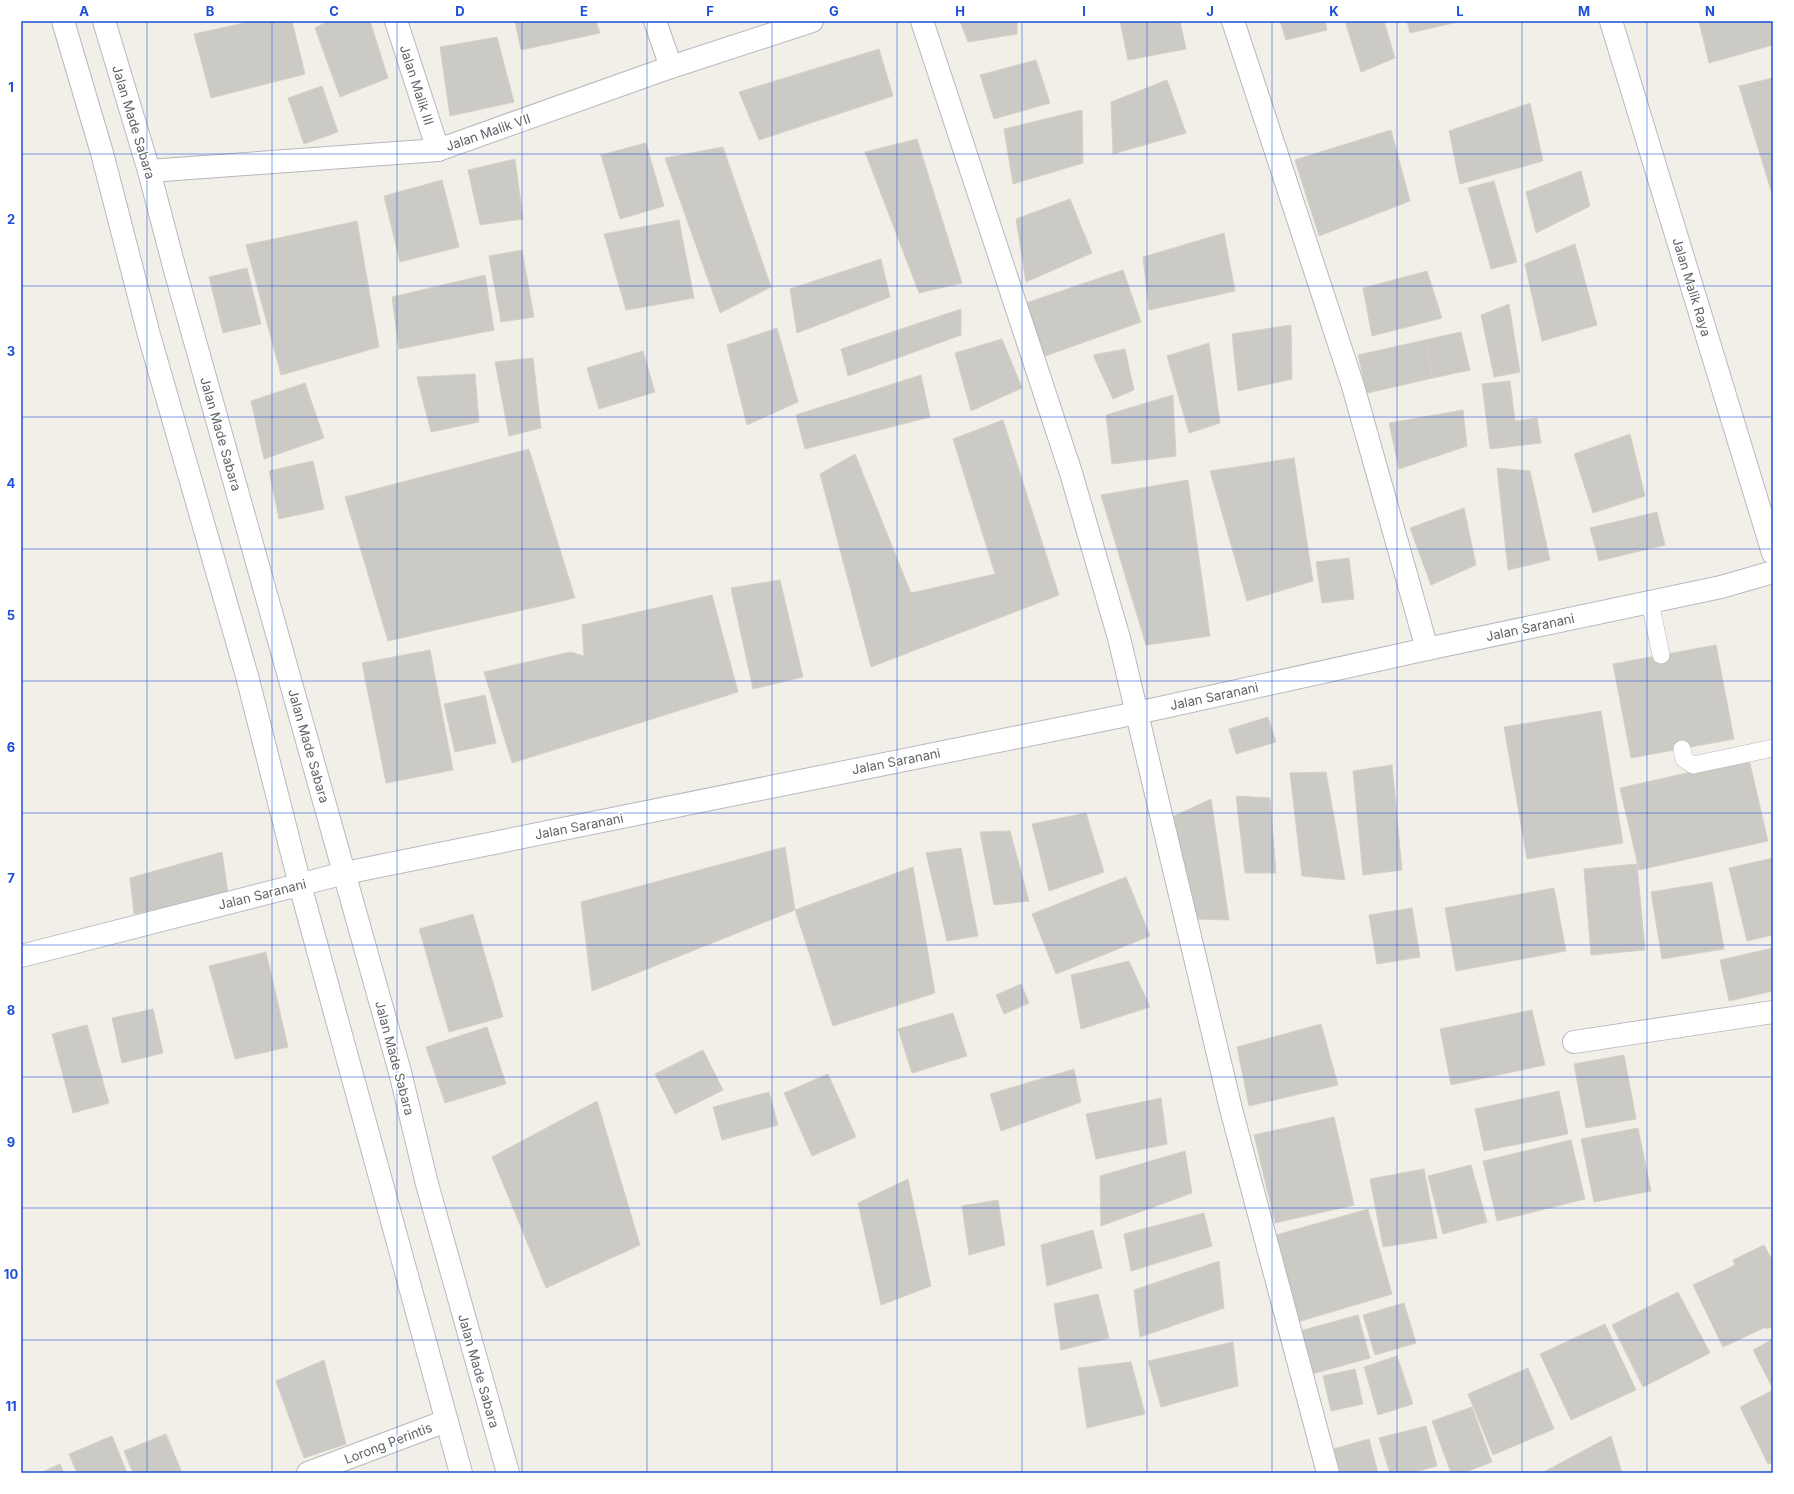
<svg xmlns="http://www.w3.org/2000/svg" width="1794" height="1494" font-family="Inter,sans-serif">
  <style>
    .building { fill: #cccac5; stroke: #d6d1c6 }
    .lines { fill: none; stroke-linecap: round; stroke-linejoin: round }
    .lane-casing { stroke: #b5b8bc; stroke-width: 18 }
    .street-casing { stroke: #b5b8bc; stroke-width: 24 }
    .secondary-casing { stroke: #b6babf; stroke-width: 24 }
    .lane { stroke: #fff; stroke-width: 17 }
    .street { stroke: #fff; stroke-width: 22 }
    .secondary { stroke: #fff; stroke-width: 22 }
    .grid { fill: none; stroke: #1d4ed8; stroke-width: 1; stroke-opacity: 0.55 }
    .labels { text-anchor: middle; dominant-baseline: central; stroke-width: 3; stroke-linejoin: round; paint-order: stroke }
    .street-label { font-size: 13px; fill: #5f6368; stroke: #fff }
    .neatline { fill: none; stroke: #1d4ed8; stroke-width: 1.5 }
    .grid-label { font-size: 13px; text-anchor: middle; font-weight: bold; fill: #1d4ed8 }
  </style>
  <rect width="100%" height="100%" fill="#f1efe8"/>
  <!-- building -->
  <g class="building">
    <polygon points="253,21 292,21 305,74 211,98 194,34"/>
    <polygon points="328,21 370,21 388,78 340,97 315,28"/>
    <polygon points="515,21 596,21 600,33 521,50"/>
    <polygon points="960,21 1017,21 1017,34 968,42"/>
    <polygon points="1120,21 1180,21 1186,49 1128,60"/>
    <polygon points="1280,21 1325,21 1327,30 1286,40"/>
    <polygon points="1345,21 1384,21 1395,58 1361,72"/>
    <polygon points="1407,21 1462,21 1410,33"/>
    <polygon points="1699,21 1773,21 1773,45 1709,63"/>
    <polygon points="497,37 514,102 450,116 440,47"/>
    <polygon points="879,49 893,96 759,140 739,92"/>
    <polygon points="1036,60 1050,103 994,119 980,75"/>
    <polygon points="1773,78 1773,197 1739,86"/>
    <polygon points="1167,80 1186,133 1113,154 1111,102"/>
    <polygon points="322,86 338,132 304,144 288,98"/>
    <polygon points="1530,103 1543,161 1460,184 1449,131"/>
    <polygon points="1082,110 1083,163 1013,184 1004,129"/>
    <polygon points="1391,130 1410,201 1319,236 1295,160"/>
    <polygon points="917,139 962,283 919,293 865,152"/>
    <polygon points="646,143 664,206 620,219 601,155"/>
    <polygon points="723,147 771,287 720,313 665,158"/>
    <polygon points="515,159 523,219 480,225 468,170"/>
    <polygon points="1581,171 1590,206 1536,233 1526,192"/>
    <polygon points="442,180 459,247 400,262 384,196"/>
    <polygon points="1494,181 1517,262 1491,269 1468,188"/>
    <polygon points="1070,199 1092,253 1026,282 1016,219"/>
    <polygon points="679,220 694,298 626,310 604,234"/>
    <polygon points="357,221 379,347 281,375 246,245"/>
    <polygon points="1224,233 1235,291 1149,310 1143,257"/>
    <polygon points="1575,244 1597,325 1542,341 1525,264"/>
    <polygon points="522,250 534,317 501,322 489,256"/>
    <polygon points="881,259 890,297 797,333 790,289"/>
    <polygon points="247,268 261,324 223,333 209,277"/>
    <polygon points="1123,270 1141,322 1045,356 1026,303"/>
    <polygon points="1427,271 1442,318 1372,336 1363,288"/>
    <polygon points="485,275 494,330 399,349 392,297"/>
    <polygon points="1509,304 1520,372 1494,377 1481,315"/>
    <polygon points="961,309 961,335 848,376 841,349"/>
    <polygon points="1291,325 1292,379 1238,391 1232,334"/>
    <polygon points="777,328 798,402 747,425 727,345"/>
    <polygon points="1461,332 1470,370 1433,378 1425,340"/>
    <polygon points="1002,339 1022,388 971,411 955,353"/>
    <polygon points="1425,340 1433,378 1367,393 1358,355"/>
    <polygon points="1209,343 1220,423 1189,433 1167,356"/>
    <polygon points="1125,349 1134,390 1113,399 1093,355"/>
    <polygon points="643,351 655,392 599,409 587,368"/>
    <polygon points="533,358 541,428 509,436 495,362"/>
    <polygon points="475,374 479,422 431,432 417,377"/>
    <polygon points="921,375 930,417 805,449 796,415"/>
    <polygon points="1510,381 1515,421 1537,418 1541,443 1490,449 1482,384"/>
    <polygon points="305,383 324,438 264,459 251,401"/>
    <polygon points="1173,395 1176,456 1112,464 1106,415"/>
    <polygon points="1463,410 1467,446 1399,469 1389,423"/>
    <polygon points="1003,420 1059,595 871,667 820,474 855,454 911,593 995,574 953,439"/>
    <polygon points="1630,434 1645,496 1593,513 1574,454"/>
    <polygon points="529,449 575,598 388,641 345,497"/>
    <polygon points="1294,458 1313,581 1247,601 1210,471"/>
    <polygon points="313,461 324,509 279,519 269,471"/>
    <polygon points="1497,468 1530,471 1550,560 1508,570"/>
    <polygon points="1188,480 1210,636 1146,645 1101,495"/>
    <polygon points="1464,508 1476,565 1431,585 1410,528"/>
    <polygon points="1657,512 1665,545 1599,561 1590,528"/>
    <polygon points="1349,558 1354,599 1322,603 1316,562"/>
    <polygon points="780,580 803,677 753,689 731,588"/>
    <polygon points="712,595 738,692 512,763 484,672 570,652 584,656 582,625"/>
    <polygon points="1716,645 1734,739 1631,758 1613,664"/>
    <polygon points="430,650 453,770 386,783 362,663"/>
    <polygon points="485,695 496,743 455,752 444,704"/>
    <polygon points="1601,711 1623,843 1527,859 1504,727"/>
    <polygon points="1268,717 1276,742 1236,754 1229,729"/>
    <polygon points="1749,759 1768,841 1639,870 1620,788"/>
    <polygon points="1392,765 1402,870 1363,875 1353,771"/>
    <polygon points="1326,772 1345,880 1302,876 1290,773"/>
    <polygon points="1236,796 1270,798 1276,873 1245,873"/>
    <polygon points="1211,799 1229,920 1194,919 1174,816"/>
    <polygon points="1086,813 1104,872 1049,891 1032,824"/>
    <polygon points="1010,831 1029,901 994,905 980,832"/>
    <polygon points="785,847 795,910 592,991 581,902"/>
    <polygon points="961,848 978,936 947,941 926,853"/>
    <polygon points="222,852 228,894 134,914 130,878"/>
    <polygon points="1773,858 1773,935 1747,941 1729,868"/>
    <polygon points="1637,864 1645,950 1591,955 1584,869"/>
    <polygon points="913,867 935,993 833,1026 795,910"/>
    <polygon points="1126,877 1150,936 1056,974 1032,914"/>
    <polygon points="1712,882 1724,949 1662,959 1651,892"/>
    <polygon points="1554,888 1566,951 1456,971 1445,908"/>
    <polygon points="1412,908 1420,957 1377,964 1369,915"/>
    <polygon points="473,914 503,1017 449,1032 419,929"/>
    <polygon points="1773,948 1773,991 1729,1001 1720,960"/>
    <polygon points="266,952 288,1047 235,1059 209,966"/>
    <polygon points="1129,961 1150,1007 1081,1029 1071,975"/>
    <polygon points="1021,984 1029,1003 1004,1014 996,995"/>
    <polygon points="153,1009 163,1053 122,1063 112,1018"/>
    <polygon points="1532,1010 1545,1065 1451,1085 1440,1029"/>
    <polygon points="953,1013 967,1056 912,1073 898,1029"/>
    <polygon points="1321,1024 1338,1085 1249,1106 1237,1047"/>
    <polygon points="87,1025 109,1103 73,1113 52,1034"/>
    <polygon points="487,1027 506,1084 445,1103 426,1047"/>
    <polygon points="703,1050 723,1090 675,1114 655,1074"/>
    <polygon points="1624,1055 1636,1119 1586,1128 1574,1064"/>
    <polygon points="1074,1069 1081,1102 1001,1131 990,1094"/>
    <polygon points="828,1074 856,1137 812,1156 784,1093"/>
    <polygon points="1559,1091 1568,1134 1484,1151 1475,1109"/>
    <polygon points="769,1092 778,1125 722,1140 713,1107"/>
    <polygon points="1161,1098 1167,1144 1096,1159 1086,1114"/>
    <polygon points="597,1101 640,1245 546,1288 492,1157"/>
    <polygon points="1334,1117 1354,1205 1275,1223 1254,1135"/>
    <polygon points="1638,1128 1651,1191 1594,1202 1581,1139"/>
    <polygon points="1571,1140 1585,1199 1497,1221 1483,1161"/>
    <polygon points="1185,1151 1192,1193 1101,1226 1100,1176"/>
    <polygon points="1471,1165 1487,1222 1443,1234 1428,1176"/>
    <polygon points="1424,1169 1437,1238 1383,1247 1370,1179"/>
    <polygon points="908,1179 931,1286 881,1305 858,1203"/>
    <polygon points="998,1200 1005,1245 969,1255 962,1206"/>
    <polygon points="1368,1209 1392,1294 1294,1323 1269,1237"/>
    <polygon points="1204,1213 1212,1246 1131,1271 1124,1234"/>
    <polygon points="1093,1230 1102,1268 1047,1286 1041,1245"/>
    <polygon points="1764,1245 1773,1262 1773,1326 1767,1329 1766,1327 1723,1347 1693,1285 1735,1265 1733,1260"/>
    <polygon points="1219,1261 1224,1308 1140,1337 1134,1290"/>
    <polygon points="1678,1292 1710,1353 1643,1387 1612,1325"/>
    <polygon points="1098,1294 1109,1338 1061,1350 1054,1304"/>
    <polygon points="1404,1303 1416,1343 1375,1355 1363,1315"/>
    <polygon points="1358,1315 1370,1358 1312,1374 1300,1331"/>
    <polygon points="1605,1324 1636,1390 1571,1420 1540,1354"/>
    <polygon points="1773,1339 1773,1389 1753,1350"/>
    <polygon points="1233,1342 1238,1386 1161,1407 1148,1361"/>
    <polygon points="1397,1356 1413,1404 1378,1415 1364,1367"/>
    <polygon points="324,1360 346,1444 304,1458 276,1381"/>
    <polygon points="1131,1362 1145,1414 1087,1428 1078,1368"/>
    <polygon points="1528,1368 1554,1429 1493,1455 1468,1394"/>
    <polygon points="1355,1369 1363,1404 1331,1411 1323,1376"/>
    <polygon points="1773,1390 1773,1462 1768,1464 1740,1407"/>
    <polygon points="1472,1407 1492,1462 1463,1473 1451,1473 1432,1421"/>
    <polygon points="1426,1426 1437,1466 1411,1473 1390,1473 1379,1438"/>
    <polygon points="166,1434 182,1473 133,1473 124,1451"/>
    <polygon points="112,1436 127,1473 77,1473 69,1454"/>
    <polygon points="1611,1436 1622,1473 1542,1473"/>
    <polygon points="1369,1439 1378,1473 1332,1473 1326,1451"/>
    <polygon points="60,1464 64,1473 40,1473"/>
  </g>
  <g class="lines">
    <defs>
      <g id="lane">
        <polyline points="1650,602 1661,655"/>
        <polyline points="1682,749 1684,759 1693,765 1773,748"/>
      </g>
      <g id="street">
        <polyline points="396,21 438,150"/>
        <polyline points="655,21 671,67"/>
        <polyline points="922,21 1071,473 1119,638 1231,1109 1328,1473"/>
        <polyline points="1233,21 1353,386 1427,649"/>
        <polyline points="149,171 438,150 671,67 812,21"/>
        <polyline points="1574,1042 1773,1012"/>
        <polyline points="308,1473 446,1421"/>
      </g>
      <g id="secondary">
        <polyline points="63,21 102,153 149,335 247,676 300,885 461,1473"/>
        <polyline points="104,21 149,171 175,270 400,1072 427,1184 508,1473"/>
        <polyline points="1611,21 1773,553"/>
        <polyline points="21,956 345,873 1137,713 1427,649 1721,587 1773,572"/>
      </g>
    </defs>
    <!-- lane casing -->
    <use href="#lane" class="lane-casing"/>
    <!-- street casing -->
    <use href="#street" class="street-casing"/>
    <!-- secondary casing -->
    <use href="#secondary" class="secondary-casing"/>
    <!-- lane -->
    <use href="#lane" class="lane"/>
    <!-- street -->
    <use href="#street" class="street"/>
    <!-- secondary -->
    <use href="#secondary" class="secondary"/>
  </g>
  <!-- grid -->
  <path class="grid" d="M147 21V1473M272 21V1473M397 21V1473M522 21V1473M647 21V1473M772 21V1473M897 21V1473M1022 21V1473M1147 21V1473M1272 21V1473M1397 21V1473M1522 21V1473M1647 21V1473M21 154H1773M21 286H1773M21 417H1773M21 549H1773M21 681H1773M21 813H1773M21 945H1773M21 1077H1773M21 1208H1773M21 1340H1773"/>
  <g class="labels">
    <!-- street labels -->
    <g class="street-label">
      <text transform="translate(417 85) rotate(72)">Jalan Malik III</text>
      <text transform="translate(134 122) rotate(73)">Jalan Made Sabara</text>
      <text transform="translate(488 132) rotate(-19)">Jalan Malik VII</text>
      <text transform="translate(1692 287) rotate(73)">Jalan Malik Raya</text>
      <text transform="translate(221 434) rotate(74)">Jalan Made Sabara</text>
      <text transform="translate(1530 627) rotate(-12)">Jalan Saranani</text>
      <text transform="translate(1214 696) rotate(-12)">Jalan Saranani</text>
      <text transform="translate(309 746) rotate(74)">Jalan Made Sabara</text>
      <text transform="translate(896 761) rotate(-11)">Jalan Saranani</text>
      <text transform="translate(579 826) rotate(-11)">Jalan Saranani</text>
      <text transform="translate(262 894) rotate(-14)">Jalan Saranani</text>
      <text transform="translate(395 1058) rotate(75)">Jalan Made Sabara</text>
      <text transform="translate(479 1371) rotate(74)">Jalan Made Sabara</text>
      <text transform="translate(388 1443) rotate(-21)">Lorong Perintis</text>
    </g>
  </g>
  <!-- border -->
  <rect width="1794" height="1494" fill="none" stroke="#ffffff" stroke-width="44"/>
  <rect x="22" y="22" width="1750" height="1450" class="neatline"/>
  <g class="grid-label">
    <text x="84" y="16">A</text>
    <text x="210" y="16">B</text>
    <text x="334" y="16">C</text>
    <text x="460" y="16">D</text>
    <text x="584" y="16">E</text>
    <text x="710" y="16">F</text>
    <text x="834" y="16">G</text>
    <text x="960" y="16">H</text>
    <text x="1084" y="16">I</text>
    <text x="1210" y="16">J</text>
    <text x="1334" y="16">K</text>
    <text x="1460" y="16">L</text>
    <text x="1584" y="16">M</text>
    <text x="1710" y="16">N</text>
    <text x="11" y="92">1</text>
    <text x="11" y="224">2</text>
    <text x="11" y="356">3</text>
    <text x="11" y="488">4</text>
    <text x="11" y="620">5</text>
    <text x="11" y="752">6</text>
    <text x="11" y="883">7</text>
    <text x="11" y="1015">8</text>
    <text x="11" y="1147">9</text>
    <text x="11" y="1279">10</text>
    <text x="11" y="1411">11</text>
  </g>
</svg>
